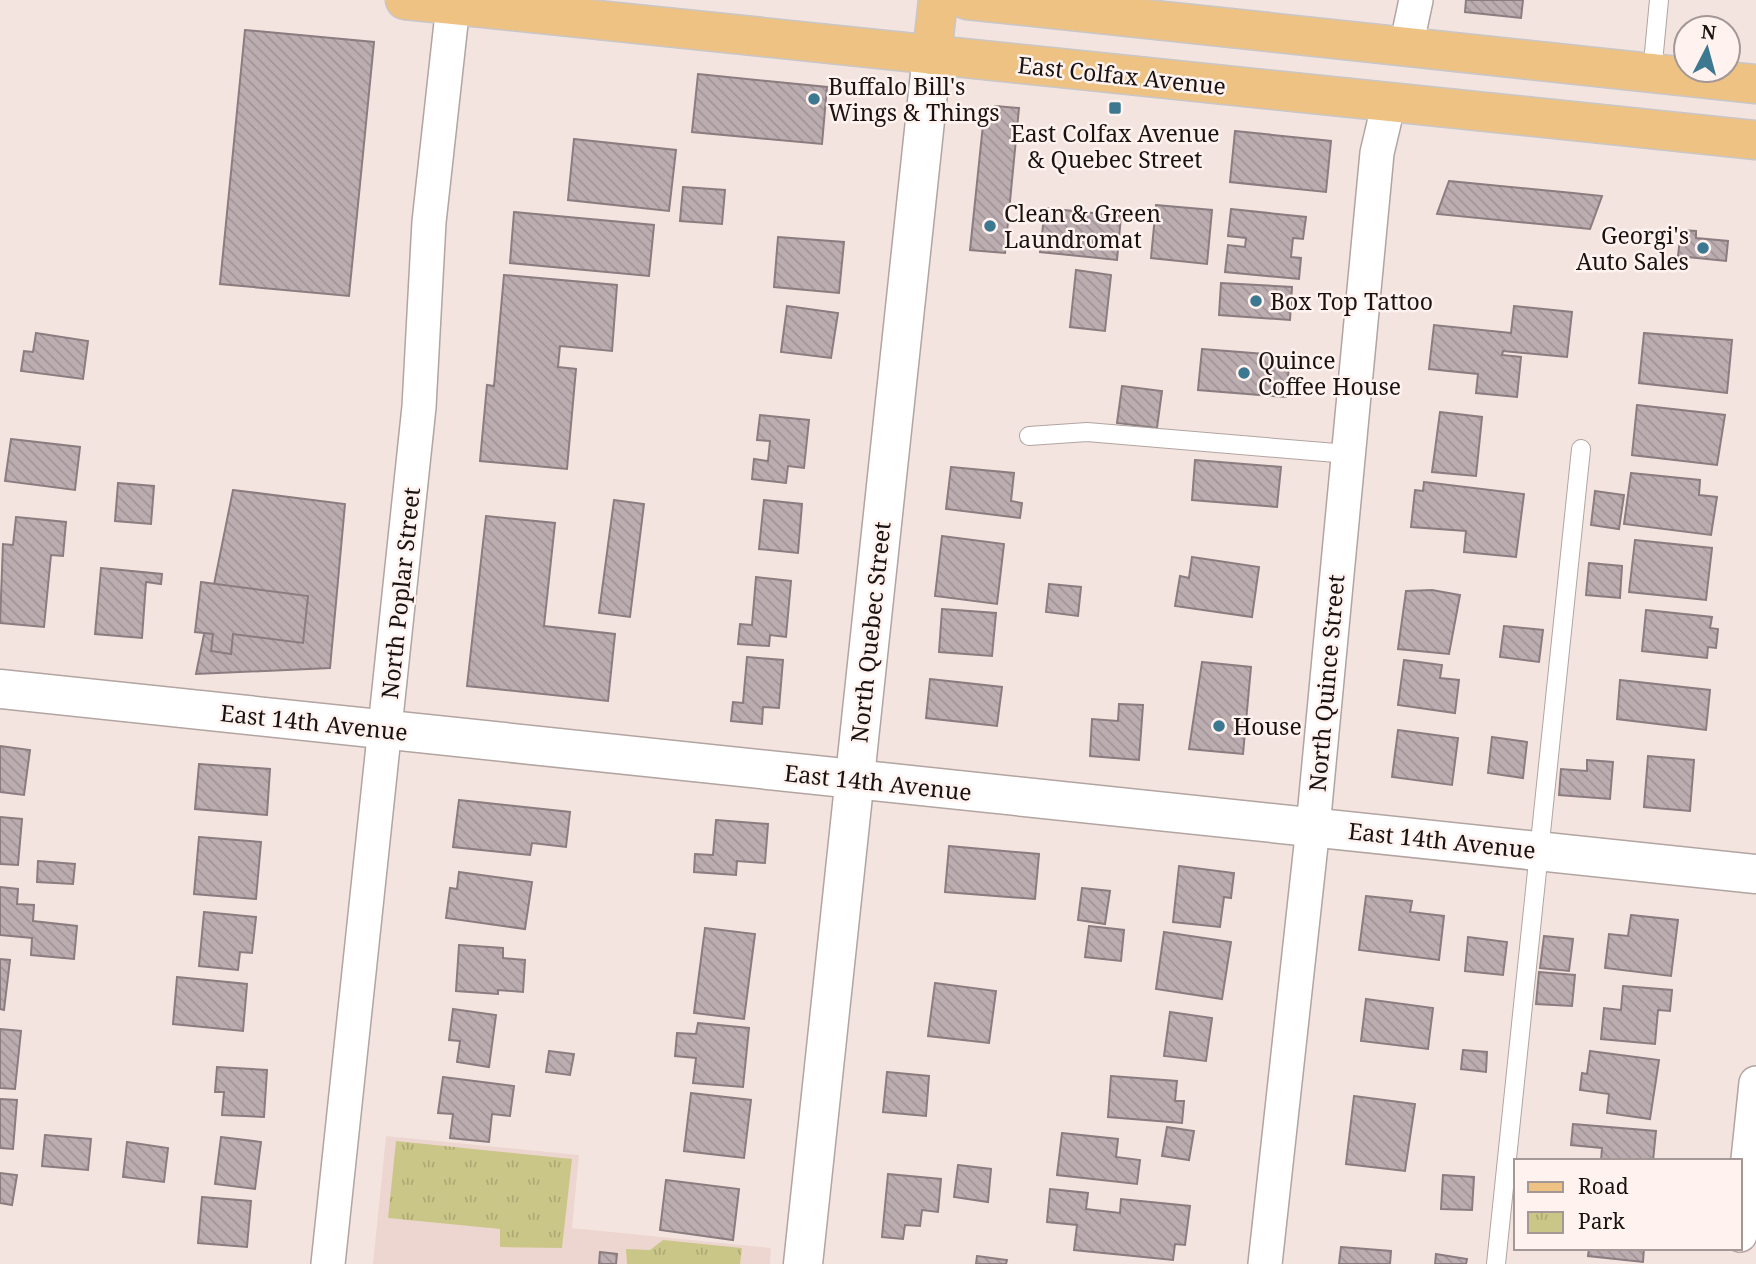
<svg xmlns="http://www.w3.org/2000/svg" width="1756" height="1264" font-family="'Noto Serif',serif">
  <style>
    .built { fill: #eed6d0 }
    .park { fill: url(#park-tufts) }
    .building { fill: url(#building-back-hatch); stroke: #8a7c7f; stroke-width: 2 }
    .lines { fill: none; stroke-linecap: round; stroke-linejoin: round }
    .lane-casing { stroke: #b2a4a0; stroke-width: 20 }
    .street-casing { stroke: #b2a4a0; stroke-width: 36 }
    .secondary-casing { stroke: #b2a4a0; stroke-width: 41 }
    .primary-casing { stroke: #c8c6c6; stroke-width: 41 }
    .lane { stroke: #fff; stroke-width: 18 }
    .street { stroke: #fff; stroke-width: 33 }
    .secondary { stroke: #fff; stroke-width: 38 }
    .primary { stroke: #eec283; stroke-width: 38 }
    .poi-dot { fill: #3c788f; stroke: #fff2ef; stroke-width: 2.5 }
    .labels { text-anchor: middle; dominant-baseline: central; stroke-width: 5; stroke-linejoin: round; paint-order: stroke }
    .street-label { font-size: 23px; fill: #181211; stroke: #fff2ef }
    .poi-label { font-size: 23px; fill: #181211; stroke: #fff2ef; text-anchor: start }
  </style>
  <defs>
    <pattern id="park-tufts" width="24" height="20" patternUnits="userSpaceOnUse" patternTransform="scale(1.75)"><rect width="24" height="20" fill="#cac688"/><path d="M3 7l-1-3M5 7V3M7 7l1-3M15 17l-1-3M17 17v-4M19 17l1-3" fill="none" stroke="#ada974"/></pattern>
    <pattern id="building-back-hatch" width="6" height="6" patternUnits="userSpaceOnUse" patternTransform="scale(1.75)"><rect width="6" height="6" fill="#bcadb1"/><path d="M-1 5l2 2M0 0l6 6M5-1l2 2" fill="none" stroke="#a19497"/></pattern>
  </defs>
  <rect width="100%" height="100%" fill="#f4e4e0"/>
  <!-- built -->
  <polygon class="built" points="386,1136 579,1155 572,1228 771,1248 770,1264 373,1264"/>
  <!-- park -->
  <g class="park">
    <polygon points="396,1141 572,1159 562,1248 500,1247 500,1229 388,1218"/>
    <polygon points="663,1240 742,1248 740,1264 627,1264 626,1249 650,1250"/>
  </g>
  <!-- building -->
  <g class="building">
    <polygon points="1466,0 1523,0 1521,18 1465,12"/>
    <polygon points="245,30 374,42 349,296 220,284"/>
    <polygon points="698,74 827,87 822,144 692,132"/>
    <polygon points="995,106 1019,108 1005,253 970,250 984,115"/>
    <polygon points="1235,131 1331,141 1326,192 1230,182"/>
    <polygon points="574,139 676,150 669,211 568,200"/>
    <polygon points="1449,181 1573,193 1602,196 1590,229 1437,214"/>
    <polygon points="683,187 725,190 722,224 680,221"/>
    <polygon points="1156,205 1212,210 1207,264 1151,258"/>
    <polygon points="1045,208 1121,216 1117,260 1040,252"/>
    <polygon points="1231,209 1306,217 1303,239 1293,238 1291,257 1301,258 1299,279 1225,272 1228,245 1245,247 1246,238 1228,236"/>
    <polygon points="514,212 654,225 649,276 510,263"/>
    <polygon points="1681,230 1696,231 1696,238 1728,241 1726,261 1678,256"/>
    <polygon points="778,237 844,242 839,293 774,287"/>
    <polygon points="1076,270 1111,275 1105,331 1070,327"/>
    <polygon points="504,275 617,285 612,351 560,346 558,367 576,369 567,469 480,461 487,385 494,386"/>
    <polygon points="1221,283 1292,287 1290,320 1219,315"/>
    <polygon points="787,306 838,313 831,358 781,352"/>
    <polygon points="1514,306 1572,312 1567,357 1503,351 1502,355 1521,357 1517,397 1476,393 1478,374 1429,369 1434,325 1511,333"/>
    <polygon points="36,333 88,341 83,379 21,371 24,351 33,352"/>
    <polygon points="1644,333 1732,340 1727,393 1639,383"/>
    <polygon points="1202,349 1290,356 1286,397 1198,390"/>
    <polygon points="1122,386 1162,391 1157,428 1117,423"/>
    <polygon points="1637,405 1725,415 1717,465 1632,455"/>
    <polygon points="1440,412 1482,417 1476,476 1432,472"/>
    <polygon points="760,415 809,420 804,468 788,466 786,483 752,479 754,459 768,461 770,441 757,440"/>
    <polygon points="11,439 80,447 75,490 5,481"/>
    <polygon points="1195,460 1281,467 1277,507 1192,500"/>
    <polygon points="951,467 1014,473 1011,501 1022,503 1020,518 946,509"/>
    <polygon points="1631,473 1700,480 1699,495 1717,497 1711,535 1624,524"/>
    <polygon points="1424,482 1524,494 1516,557 1464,552 1466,531 1411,527 1415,490 1423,491"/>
    <polygon points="118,483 154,486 151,524 115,521"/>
    <polygon points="233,490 345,504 330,668 196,674"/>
    <polygon points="1595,491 1624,495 1619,529 1591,525"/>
    <polygon points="614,500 644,504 630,617 599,613"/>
    <polygon points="764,500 802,504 798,553 759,549"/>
    <polygon points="486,516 555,523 544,626 615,634 608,701 467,686"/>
    <polygon points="16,517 66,522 63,556 51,555 44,627 0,623 3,544 13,545"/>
    <polygon points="942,536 1004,544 997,604 935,596"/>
    <polygon points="1635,540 1712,548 1706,600 1629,592"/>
    <polygon points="1192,557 1259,567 1252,617 1175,606 1180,576 1189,578"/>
    <polygon points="1589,563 1622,566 1620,598 1586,595"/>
    <polygon points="101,568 162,574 161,584 146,582 142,638 95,634"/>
    <polygon points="756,577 791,581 786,637 770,635 769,646 738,644 740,624 752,625"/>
    <polygon points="201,582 308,596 303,643 233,634 231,654 211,651 213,634 195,632"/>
    <polygon points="1049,584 1081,587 1078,616 1046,612"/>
    <polygon points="1432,590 1460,595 1449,654 1398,649 1406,591"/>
    <polygon points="942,609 996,613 992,656 939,652"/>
    <polygon points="1646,610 1712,617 1710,628 1718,629 1716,648 1708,647 1707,658 1642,651"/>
    <polygon points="1504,626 1543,630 1539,662 1500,657"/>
    <polygon points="747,657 783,660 779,708 763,707 762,724 731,721 733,702 743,703"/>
    <polygon points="1404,660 1442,665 1440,678 1459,680 1455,713 1398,705"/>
    <polygon points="1202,662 1251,667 1243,754 1189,749"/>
    <polygon points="930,679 1002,687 997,726 926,718"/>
    <polygon points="1620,680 1710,690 1706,730 1617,719"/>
    <polygon points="1119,704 1143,705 1139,760 1090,756 1092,719 1118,721"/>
    <polygon points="1398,730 1458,738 1452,785 1392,777"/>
    <polygon points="1492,737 1527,742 1523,778 1488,773"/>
    <polygon points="0,746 30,750 24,795 0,792"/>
    <polygon points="1648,756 1694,760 1690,811 1644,807"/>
    <polygon points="1587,760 1613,762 1610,799 1559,795 1561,769 1587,771"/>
    <polygon points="199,764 270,769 267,815 195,809"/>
    <polygon points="459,800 570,812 566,847 532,843 530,855 453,847"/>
    <polygon points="0,817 22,819 18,865 0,864"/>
    <polygon points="716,820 768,824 765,863 737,861 736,875 694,872 695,854 713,855"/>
    <polygon points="199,837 261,842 256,899 194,894"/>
    <polygon points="949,846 1039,854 1035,899 945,892"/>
    <polygon points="38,861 75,864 73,884 37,882"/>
    <polygon points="1179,866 1234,873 1231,898 1224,897 1220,927 1173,922"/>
    <polygon points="459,872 532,882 525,929 446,918 450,888 457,889"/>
    <polygon points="0,887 18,889 17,904 34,905 33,921 77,926 74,959 31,955 32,938 0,935"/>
    <polygon points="1082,888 1110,891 1105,924 1078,920"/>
    <polygon points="1366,896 1412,901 1410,912 1444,916 1439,960 1359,950"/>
    <polygon points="204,912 256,917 252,953 240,952 238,970 199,966"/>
    <polygon points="1631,915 1678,920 1671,976 1605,968 1609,934 1628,936"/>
    <polygon points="1089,926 1124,930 1121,961 1085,957"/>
    <polygon points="705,928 755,934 744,1019 694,1013"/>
    <polygon points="1164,932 1231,942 1222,999 1156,989"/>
    <polygon points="1544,936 1573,939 1569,971 1540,968"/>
    <polygon points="1468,937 1507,942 1503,975 1465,971"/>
    <polygon points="459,945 503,948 503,958 525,960 523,992 498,990 498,994 456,991"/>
    <polygon points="0,959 10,960 4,1010 0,1009"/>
    <polygon points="1539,972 1575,975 1572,1006 1536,1004"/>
    <polygon points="177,977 247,984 243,1031 173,1024"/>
    <polygon points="935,983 996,991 989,1043 928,1036"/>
    <polygon points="1623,986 1672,990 1670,1011 1658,1010 1655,1044 1601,1039 1604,1008 1621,1010"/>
    <polygon points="1366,999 1433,1008 1428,1049 1361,1041"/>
    <polygon points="453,1009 496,1015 489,1067 457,1062 460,1041 449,1040"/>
    <polygon points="1170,1012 1212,1018 1206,1061 1164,1056"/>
    <polygon points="698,1023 749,1028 743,1087 693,1083 696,1058 675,1056 677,1033 696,1034"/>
    <polygon points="0,1029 21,1031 15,1089 0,1088"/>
    <polygon points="1463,1050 1487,1052 1486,1072 1461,1069"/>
    <polygon points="549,1051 574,1054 570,1075 546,1072"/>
    <polygon points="1590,1051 1659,1060 1650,1119 1607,1113 1609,1094 1580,1090 1582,1073 1587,1074"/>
    <polygon points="217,1067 267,1070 264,1117 222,1115 224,1092 215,1092"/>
    <polygon points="887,1072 929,1076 926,1116 883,1112"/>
    <polygon points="1111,1076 1177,1081 1175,1101 1184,1101 1182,1123 1108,1117"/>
    <polygon points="443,1077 514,1086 510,1116 492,1114 489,1142 450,1138 453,1114 438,1113"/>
    <polygon points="691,1093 751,1100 744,1158 684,1151"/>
    <polygon points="1354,1096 1415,1104 1405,1171 1346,1164"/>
    <polygon points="0,1099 17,1100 13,1149 0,1148"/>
    <polygon points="1573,1124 1656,1131 1653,1161 1601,1161 1602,1148 1571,1145"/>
    <polygon points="1167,1127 1194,1131 1189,1160 1162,1156"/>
    <polygon points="1062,1133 1118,1139 1116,1157 1140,1160 1137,1184 1057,1175"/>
    <polygon points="45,1135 91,1139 88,1170 42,1166"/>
    <polygon points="221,1137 261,1142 255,1189 215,1184"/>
    <polygon points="127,1142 168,1148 164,1182 123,1177"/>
    <polygon points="958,1165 991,1169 988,1202 954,1197"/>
    <polygon points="0,1173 17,1175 12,1205 0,1203"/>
    <polygon points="888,1174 941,1179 938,1212 922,1210 920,1226 905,1225 903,1239 882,1237"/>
    <polygon points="1443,1175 1474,1177 1472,1210 1441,1209"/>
    <polygon points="666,1180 739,1189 733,1240 660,1230"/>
    <polygon points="1050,1189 1088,1193 1086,1209 1120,1213 1121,1199 1190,1206 1185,1245 1175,1244 1173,1260 1074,1250 1077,1225 1047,1222"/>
    <polygon points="202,1197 251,1201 247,1247 198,1243"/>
    <polygon points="1341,1247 1391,1251 1390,1264 1339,1264"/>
    <polygon points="1589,1248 1644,1248 1643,1262 1588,1256"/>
    <polygon points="600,1252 617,1254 616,1264 599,1264"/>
    <polygon points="1436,1254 1467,1259 1466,1264 1435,1264"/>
    <polygon points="977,1256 1007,1260 1006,1264 976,1264"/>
  </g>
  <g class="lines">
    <defs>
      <g id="lane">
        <polyline points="1652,73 1659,0"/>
        <polyline points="1029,436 1087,432 1348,454"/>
        <polyline points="1496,1264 1581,449"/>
      </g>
      <g id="street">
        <polyline points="1406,47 1416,0"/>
        <polyline points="1740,1235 1756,1083"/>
        <polyline points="328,1264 419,407 429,222 453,5"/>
        <polyline points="1265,1264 1313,827 1377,153 1389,102"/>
      </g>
      <g id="secondary">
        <polyline points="0,689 1756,874"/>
        <polyline points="803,1264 932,55"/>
      </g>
      <g id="primary">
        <polyline points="405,0 1756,140"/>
        <polyline points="967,0 1756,84"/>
        <polyline points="932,55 938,0"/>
      </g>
    </defs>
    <!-- lane casing -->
    <use href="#lane" class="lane-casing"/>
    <!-- street casing -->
    <use href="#street" class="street-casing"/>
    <!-- secondary casing -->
    <use href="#secondary" class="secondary-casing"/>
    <!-- primary casing -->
    <use href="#primary" class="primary-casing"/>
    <!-- lane -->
    <use href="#lane" class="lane"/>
    <!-- street -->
    <use href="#street" class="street"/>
    <!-- secondary -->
    <use href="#secondary" class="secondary"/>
    <!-- primary -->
    <use href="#primary" class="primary"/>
  </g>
  <!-- markers -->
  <g class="poi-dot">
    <circle cx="814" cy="99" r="7"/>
    <rect x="1108" y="101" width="14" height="14" rx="3.5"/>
    <circle cx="990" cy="226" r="7"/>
    <circle cx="1703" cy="248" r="7"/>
    <circle cx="1256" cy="301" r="7"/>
    <circle cx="1244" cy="373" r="7"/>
    <circle cx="1219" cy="726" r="7"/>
  </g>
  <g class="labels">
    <!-- street labels -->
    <g class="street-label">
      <text transform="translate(1122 75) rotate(6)">East Colfax Avenue</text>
      <text transform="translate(400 593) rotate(-84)">North Poplar Street</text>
      <text transform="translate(870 632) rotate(-84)">North Quebec Street</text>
      <text transform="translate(1326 683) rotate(-85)">North Quince Street</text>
      <text transform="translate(314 722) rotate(6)">East 14th Avenue</text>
      <text transform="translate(878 782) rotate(6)">East 14th Avenue</text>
      <text transform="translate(1442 840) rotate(6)">East 14th Avenue</text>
    </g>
    <!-- poi labels -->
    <g class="poi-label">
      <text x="828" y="86">Buffalo Bill's<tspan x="828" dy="26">Wings &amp; Things</tspan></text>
      <text x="1115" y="133" text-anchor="middle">East Colfax Avenue<tspan x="1115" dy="26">&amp; Quebec Street</tspan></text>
      <text x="1004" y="213">Clean &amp; Green<tspan x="1004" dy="26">Laundromat</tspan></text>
      <text x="1689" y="235" text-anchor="end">Georgi's<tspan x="1689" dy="26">Auto Sales</tspan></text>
      <text x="1270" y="301">Box Top Tattoo</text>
      <text x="1258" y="360">Quince<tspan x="1258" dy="26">Coffee House</tspan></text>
      <text x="1233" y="726">House</text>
    </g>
  </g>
  <!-- legend -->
  <rect x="1514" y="1159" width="228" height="91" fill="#fff2ef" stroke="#a39896" stroke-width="2"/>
  <rect x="1528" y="1182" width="35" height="10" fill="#eec283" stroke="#a39896" stroke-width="2"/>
  <text x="1578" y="1194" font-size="21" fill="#181211">Road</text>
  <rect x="1528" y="1212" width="35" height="21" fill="url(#park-tufts)" stroke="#a39896" stroke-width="2"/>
  <text x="1578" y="1229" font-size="21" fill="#181211">Park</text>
  <!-- north arrow -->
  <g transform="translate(1707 49) rotate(6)"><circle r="33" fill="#fff2ef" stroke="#a39896" stroke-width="2"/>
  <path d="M0-5L12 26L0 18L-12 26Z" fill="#3c788f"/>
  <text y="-10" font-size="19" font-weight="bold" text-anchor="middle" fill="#181211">N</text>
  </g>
</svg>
